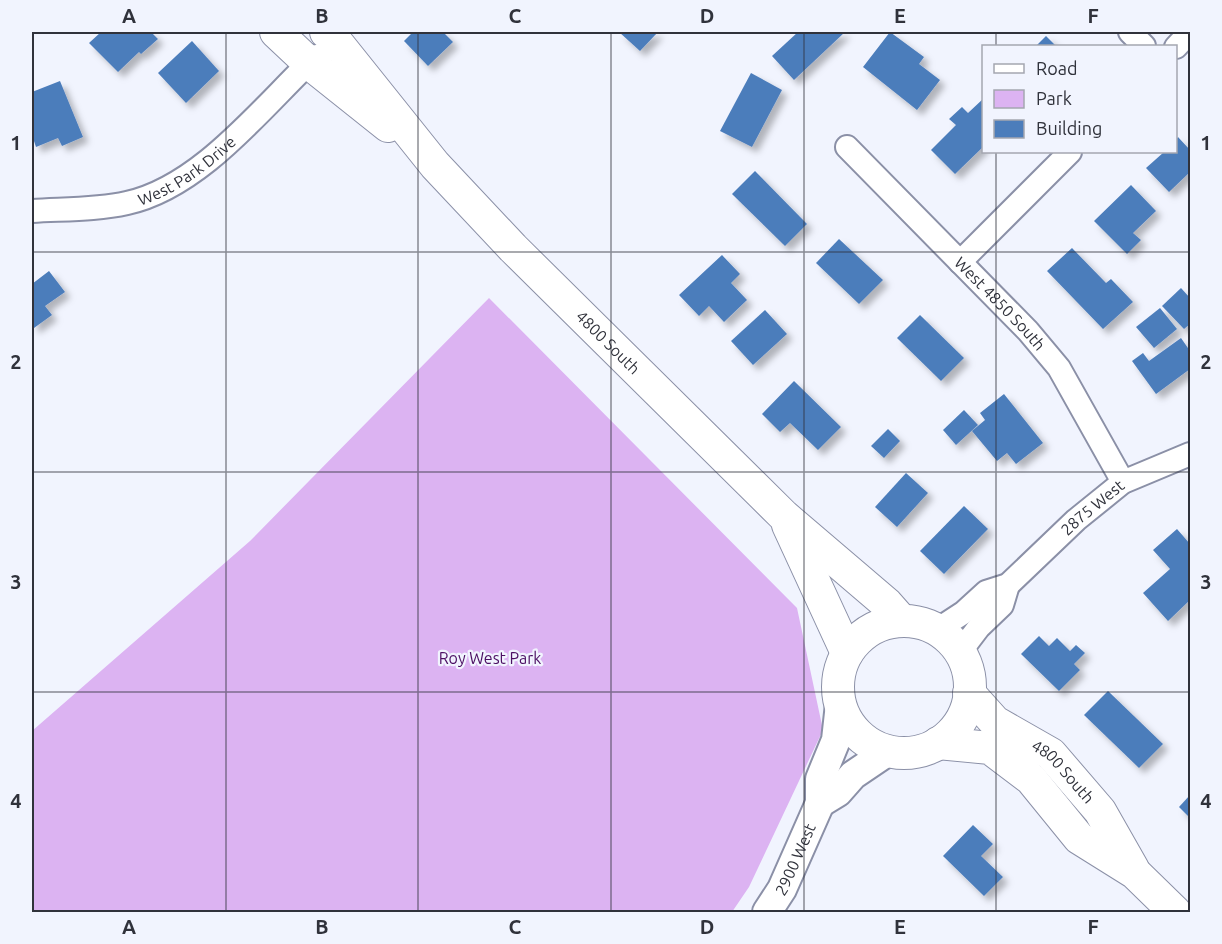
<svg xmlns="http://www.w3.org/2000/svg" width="1222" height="944" font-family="Ubuntu,sans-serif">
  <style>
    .green { fill: #dcb3f2 }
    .building { fill: #4c7dbb; filter: url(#shadow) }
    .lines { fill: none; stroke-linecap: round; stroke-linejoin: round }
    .minor-casing { stroke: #8b90a7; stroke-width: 26 }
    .tertiary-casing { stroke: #8b90a7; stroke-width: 32 }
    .secondary-casing { stroke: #8b90a7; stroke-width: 34 }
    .minor { stroke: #fff; stroke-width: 22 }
    .tertiary { stroke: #fff; stroke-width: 28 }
    .secondary { stroke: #fff; stroke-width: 32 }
    .grid { fill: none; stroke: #30323b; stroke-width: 1.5; stroke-opacity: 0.55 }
    .labels { text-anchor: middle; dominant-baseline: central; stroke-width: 4.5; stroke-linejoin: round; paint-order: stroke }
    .street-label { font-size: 16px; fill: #30323b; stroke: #f1f4fe }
    .park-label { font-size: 16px; fill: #4c1064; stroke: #f1f4fe }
    .neatline { fill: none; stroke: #30323b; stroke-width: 2 }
    .grid-label { font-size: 20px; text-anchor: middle; font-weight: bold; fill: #30323b }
  </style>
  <defs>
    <filter id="shadow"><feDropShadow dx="5.5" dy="5.5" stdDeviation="3" flood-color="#0004"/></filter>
  </defs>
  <rect width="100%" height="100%" fill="#f1f4fe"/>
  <!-- green -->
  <polygon class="green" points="489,298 797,608 823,730 749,887 732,912 32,912 32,731 250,541"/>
  <!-- building -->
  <g class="building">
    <polygon points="101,32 151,32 158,39 141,54 139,52 118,72 89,43"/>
    <polygon points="413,32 443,32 453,42 428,66 404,41"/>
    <polygon points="619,32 658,32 640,51"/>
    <polygon points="798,32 845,32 794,80 772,56"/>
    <polygon points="890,32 924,57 919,64 940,80 917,110 863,67"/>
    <polygon points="1046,36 1056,46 1036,46"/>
    <polygon points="192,41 219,71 186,103 158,73"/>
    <polygon points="751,73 782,90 752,147 720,131"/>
    <polygon points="60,81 83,137 62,146 58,138 36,147 32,135 32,92"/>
    <polygon points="984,98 984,146 955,174 931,150 956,125 949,119 962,107 968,113"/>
    <polygon points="1178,137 1190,150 1190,172 1169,192 1146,168 1164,152 1176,152 1176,140"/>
    <polygon points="755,171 807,224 785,246 732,194"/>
    <polygon points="1131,185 1156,211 1133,233 1141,240 1127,254 1094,221"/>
    <polygon points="839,239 883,280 859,304 816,263"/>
    <polygon points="1072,248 1106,283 1111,279 1133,302 1103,329 1047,271"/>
    <polygon points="722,255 740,274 731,283 747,300 724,322 709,306 699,316 679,295"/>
    <polygon points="49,271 65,292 45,306 52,315 34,328 32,324 32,284"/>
    <polygon points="1181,288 1190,298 1190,324 1184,329 1162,306"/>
    <polygon points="1160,308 1177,329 1154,348 1136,327"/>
    <polygon points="765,310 787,334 753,365 731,341"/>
    <polygon points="920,315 964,358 941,381 897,338"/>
    <polygon points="1181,338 1190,351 1190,369 1156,394 1132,361 1143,353 1149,361"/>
    <polygon points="794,381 841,427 818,450 790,423 780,432 762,414"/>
    <polygon points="1004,394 1043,443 1016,464 1007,453 997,461 972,431 985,420 980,413"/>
    <polygon points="964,410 978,425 956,445 943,430"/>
    <polygon points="888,429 900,441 884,458 871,446"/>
    <polygon points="906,473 928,493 897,527 875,507"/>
    <polygon points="964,506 988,529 944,574 920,551"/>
    <polygon points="1177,529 1190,544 1190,600 1168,621 1143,593 1170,569 1153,550"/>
    <polygon points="1039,636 1049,646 1057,638 1070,651 1076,645 1085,653 1074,664 1080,670 1059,691 1021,654"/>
    <polygon points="1108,691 1163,744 1139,768 1084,715"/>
    <polygon points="1190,795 1190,818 1179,807"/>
    <polygon points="973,825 993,844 981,856 1003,877 984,896 943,856"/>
  </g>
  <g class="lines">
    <defs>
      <g id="minor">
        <polyline points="1130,32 1144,46"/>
        <polyline points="1176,47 1190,32"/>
        <path id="s1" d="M847 147 1028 331 1059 368 1123 482"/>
        <path id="s2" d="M32 211C63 209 96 210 127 203 201 187 263 106 316 56H321"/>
        <polyline points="960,262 1070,152"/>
        <path id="s3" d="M937 630 963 613 986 592 1008 585 1076 520 1123 482 1190 454"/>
        <polyline points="960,652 979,627 1002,605 1008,585"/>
      </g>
      <g id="tertiary">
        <polyline points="820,803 838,792 853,775 887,752"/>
        <path id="s4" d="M767 912 782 889 820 803V779L836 740 840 704"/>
      </g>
      <g id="secondary">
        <polyline points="276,32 309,63 388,126"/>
        <path id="s5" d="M326 32 335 40 435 165 513 248 784 516 887 604 902 621"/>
        <polyline points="788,525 847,653"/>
        <circle cx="904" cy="687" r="66"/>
        <path id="s6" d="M969 693 995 722 1051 754 1100 811 1133 869"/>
        <polyline points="938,743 990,748 1031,779 1079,838 1135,873 1175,912"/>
      </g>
    </defs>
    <!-- minor casing -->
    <use href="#minor" class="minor-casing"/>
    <!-- tertiary casing -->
    <use href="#tertiary" class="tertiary-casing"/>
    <!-- secondary casing -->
    <use href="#secondary" class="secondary-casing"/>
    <!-- minor -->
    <use href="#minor" class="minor"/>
    <!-- tertiary -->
    <use href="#tertiary" class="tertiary"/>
    <!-- secondary -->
    <use href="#secondary" class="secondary"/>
  </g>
  <!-- grid -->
  <path class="grid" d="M226 32V912M418 32V912M611 32V912M804 32V912M996 32V46M996 152V912M32 252H1190M32 472H1190M32 692H1190"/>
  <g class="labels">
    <!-- street labels -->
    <g class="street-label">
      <text stroke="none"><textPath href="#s2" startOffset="164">West Park Drive</textPath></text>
      <text stroke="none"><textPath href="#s1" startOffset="219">West 4850 South</textPath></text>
      <text stroke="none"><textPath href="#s5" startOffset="420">4800 South</textPath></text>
      <text stroke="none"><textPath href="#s3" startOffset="200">2875 West</textPath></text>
      <text stroke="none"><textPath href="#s6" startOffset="124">4800 South</textPath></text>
      <text stroke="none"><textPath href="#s4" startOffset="60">2900 West</textPath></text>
    </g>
    <!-- park labels -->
    <g class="park-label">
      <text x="490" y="658">Roy West Park</text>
    </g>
  </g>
  <!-- border -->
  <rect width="1222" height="944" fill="none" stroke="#f1f4fe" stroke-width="66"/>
  <!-- legend -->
  <rect x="982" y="45" width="195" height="108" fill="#f1f4fe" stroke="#a4a6b0" stroke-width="1.5"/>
  <rect x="994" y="64" width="30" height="9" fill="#ffffff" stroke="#a4a6b0" stroke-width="1.5"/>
  <text x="1036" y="75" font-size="18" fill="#30323b">Road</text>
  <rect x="994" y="90" width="30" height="18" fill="#dcb3f2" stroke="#a4a6b0" stroke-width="1.5"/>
  <text x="1036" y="105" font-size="18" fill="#30323b">Park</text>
  <rect x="994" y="120" width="30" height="18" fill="#4c7dbb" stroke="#a4a6b0" stroke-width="1.5"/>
  <text x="1036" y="135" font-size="18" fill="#30323b">Building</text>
  <rect x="33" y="33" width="1156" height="878" class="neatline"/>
  <g class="grid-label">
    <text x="129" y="23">A</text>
    <text x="322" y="23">B</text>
    <text x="515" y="23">C</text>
    <text x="707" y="23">D</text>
    <text x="900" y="23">E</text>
    <text x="1093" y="23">F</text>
    <text x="16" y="150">1</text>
    <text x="1206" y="150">1</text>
    <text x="16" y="369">2</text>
    <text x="1206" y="369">2</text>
    <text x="16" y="589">3</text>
    <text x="1206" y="589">3</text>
    <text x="16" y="808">4</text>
    <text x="1206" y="808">4</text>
    <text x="129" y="934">A</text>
    <text x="322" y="934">B</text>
    <text x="515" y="934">C</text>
    <text x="707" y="934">D</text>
    <text x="900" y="934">E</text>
    <text x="1093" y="934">F</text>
  </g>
</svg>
